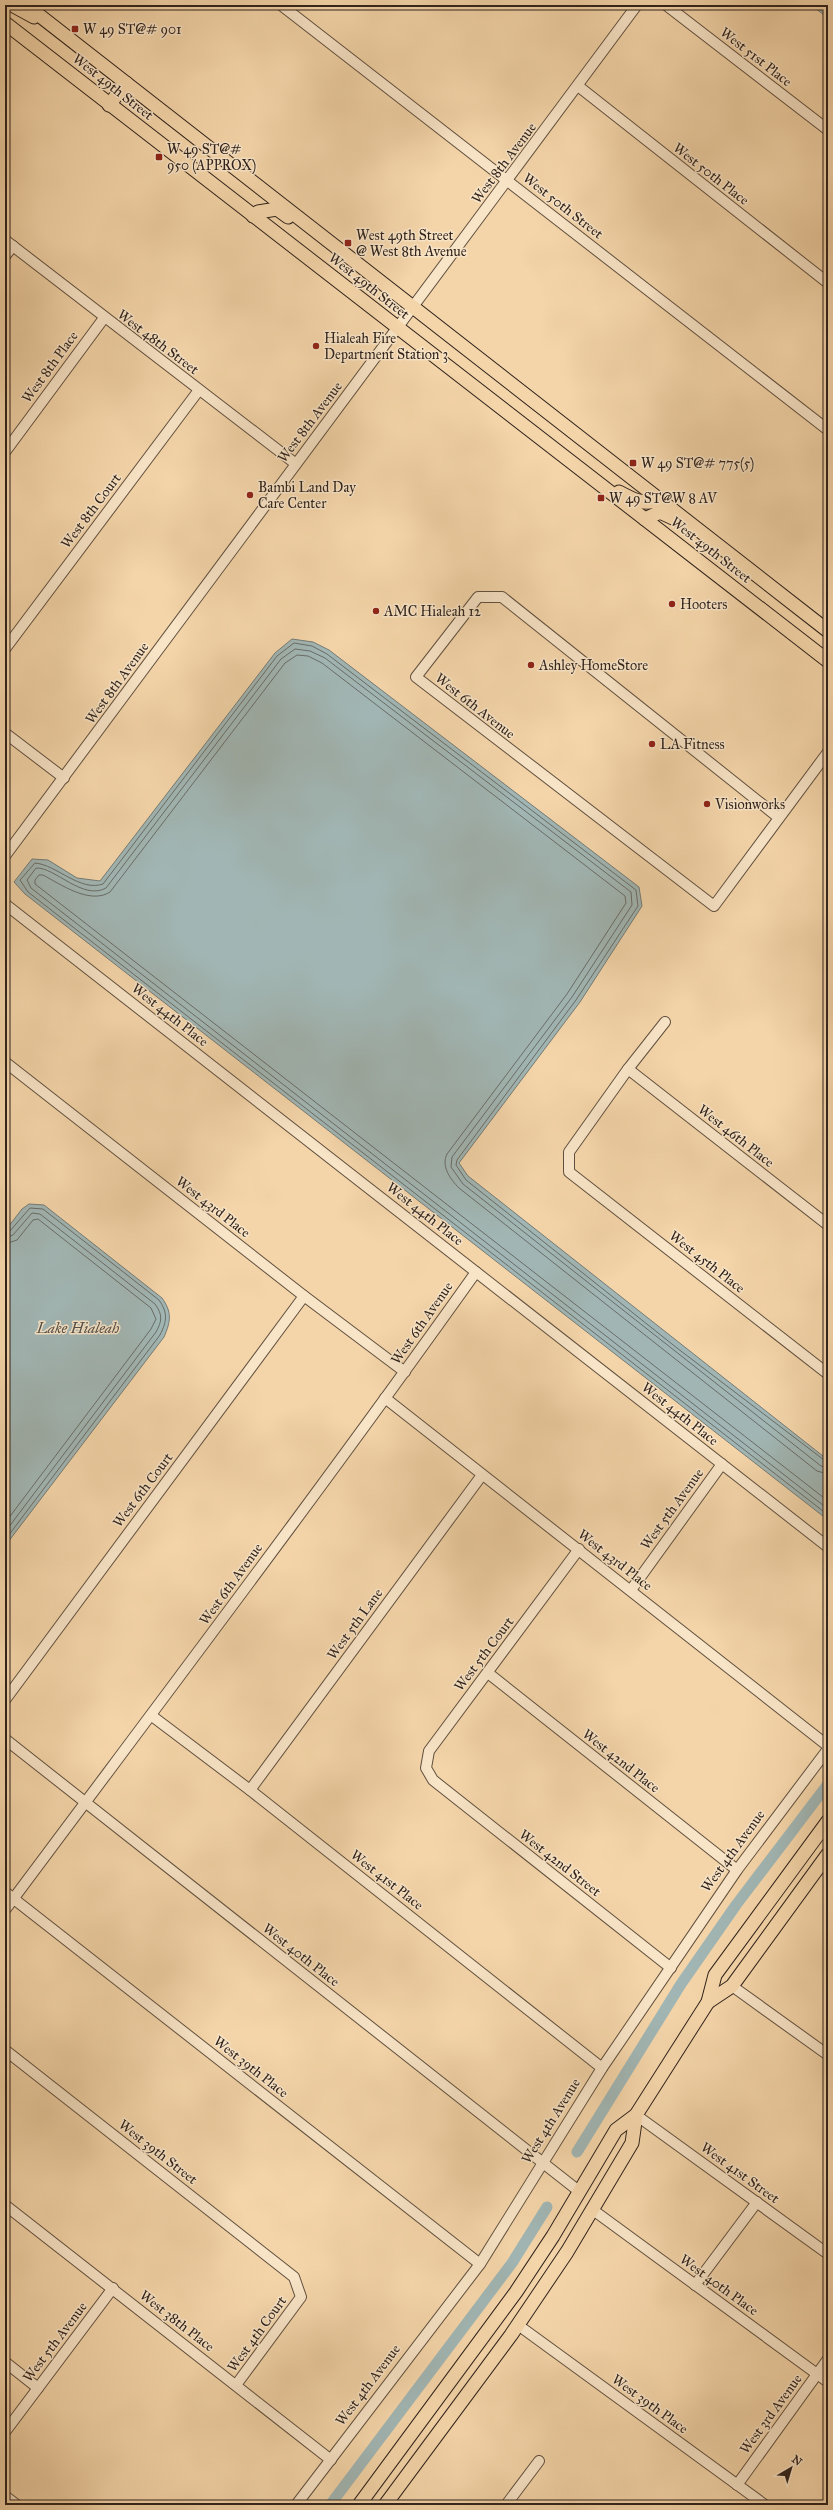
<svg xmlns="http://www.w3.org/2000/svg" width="833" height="2510" font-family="'IM FELL Great Primer',serif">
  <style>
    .water { fill: #a1b6b4; stroke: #747b77 }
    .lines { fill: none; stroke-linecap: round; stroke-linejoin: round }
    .shore { stroke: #686c68; stroke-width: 1 }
    .canal { stroke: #a1b6b4; stroke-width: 11 }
    .minor-casing { stroke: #61503f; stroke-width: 12 }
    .major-casing { stroke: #30231c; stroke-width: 15 }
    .minor { stroke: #f8e4c7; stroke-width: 10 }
    .major { stroke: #f4d5a9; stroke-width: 13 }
    .poi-dot { fill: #8f2418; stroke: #f8e4c7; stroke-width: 1.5 }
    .labels { text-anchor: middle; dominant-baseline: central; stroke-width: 3; stroke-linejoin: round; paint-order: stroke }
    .poi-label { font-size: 14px; fill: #30231c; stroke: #f8e4c7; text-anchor: start }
    .street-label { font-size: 14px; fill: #30231c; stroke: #f8e4c7 }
    .water-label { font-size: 15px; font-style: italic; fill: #524f4a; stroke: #f8e4c7 }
  </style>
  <rect width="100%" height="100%" fill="#f4d5a9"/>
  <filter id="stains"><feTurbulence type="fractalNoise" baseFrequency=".005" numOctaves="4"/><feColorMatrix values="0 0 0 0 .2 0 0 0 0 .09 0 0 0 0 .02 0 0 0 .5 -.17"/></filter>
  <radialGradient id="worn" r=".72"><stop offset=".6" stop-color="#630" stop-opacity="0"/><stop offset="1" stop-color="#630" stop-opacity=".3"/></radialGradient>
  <!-- water -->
  <g class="water">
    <polygon points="811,5 828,5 828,18"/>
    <polygon points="292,639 313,642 329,650 639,887 642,906 580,1002 459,1163 468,1176 828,1460 828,1520 25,894 14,882 32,859 48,860 77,878 100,881 275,653"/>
    <path d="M29 1204 44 1205 162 1298C172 1312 171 1321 164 1337L5 1546V1231L22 1209Z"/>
  </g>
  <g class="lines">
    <!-- shore -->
    <g class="shore">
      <path d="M5 1233 9 1232 30 1208 43 1209 159 1300C168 1313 167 1321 160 1335L5 1540"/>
      <path d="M5 1238 13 1235 32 1213 40 1214 155 1304C163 1315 162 1321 156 1332L5 1532"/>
      <polyline points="5,1244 17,1240 33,1220 38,1219 151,1308 156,1319 151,1329 5,1523"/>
      <path d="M828 1463 677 1348 466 1180 456 1165 457 1160 576 1000 638 906 636 890 327 654 312 646 294 643 277 656 103 884C80 892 57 865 35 863L20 880 28 892 828 1515"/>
      <path d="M828 1468 821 1466 463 1184 451 1167 452 1157 572 997 632 905 631 892 325 658 310 651 295 649 281 659 106 888C83 901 55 867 36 868L27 880 31 888 828 1509"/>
      <path d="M828 1474 817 1471 459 1188C450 1179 441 1166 447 1154L567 994 626 903 625 896 322 663 308 656 297 655 285 663 110 892C90 905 60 884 43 875H39L35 880V884L828 1501"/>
    </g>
    <!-- canal -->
    <g class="canal">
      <polyline points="577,2152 681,1984 736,1905 828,1784"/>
      <polyline points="330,2505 512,2263 547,2207"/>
    </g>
    <defs>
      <g id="minor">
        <polyline points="281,5 828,430"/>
        <polyline points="666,5 828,130"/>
        <polyline points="578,86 828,283"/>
        <polyline points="5,240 296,464"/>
        <polyline points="5,256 13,246"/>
        <polyline points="5,452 104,318"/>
        <polyline points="5,649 199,390"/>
        <polyline points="5,733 64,778"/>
        <polyline points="778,817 502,597 478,597 416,677 714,906 828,752"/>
        <polyline points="5,856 637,5"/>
        <polyline points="5,904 828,1547"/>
        <polyline points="665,1022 628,1069 569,1152 569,1172 828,1374"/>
        <polyline points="5,1062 304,1296 405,1372"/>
        <polyline points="628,1069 828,1225"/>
        <polyline points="385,1398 828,1746"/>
        <polyline points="579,1549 429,1751 426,1768 433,1780 671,1968"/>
        <polyline points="631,1590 722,1464"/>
        <polyline points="488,1673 737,1870"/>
        <polyline points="5,1700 304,1296"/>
        <polyline points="152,1716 250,1790 602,2068"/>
        <polyline points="5,1739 580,2192"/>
        <polyline points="250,1790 482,1475"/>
        <polyline points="5,1892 480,2264"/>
        <path d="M5 1910C163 1698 323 1487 476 1272"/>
        <polyline points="732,1986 828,2055"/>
        <polyline points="5,2050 294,2277 301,2297 236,2385"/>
        <polyline points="636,2115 828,2254"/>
        <polyline points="5,2205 331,2460"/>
        <polyline points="593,2210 828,2382"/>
        <polyline points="695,2285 757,2202"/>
        <polyline points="518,2325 765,2505"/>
        <polyline points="5,2362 38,2388"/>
        <polyline points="5,2432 113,2288"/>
        <polyline points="737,2485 828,2359"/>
        <polyline points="5,2496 17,2505"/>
        <polyline points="296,2505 480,2264 602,2068 737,1870 828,1749"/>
        <polyline points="506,2505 539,2461"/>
      </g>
      <g id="major">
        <polyline points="12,5 34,17"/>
        <polyline points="26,5 828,631"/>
        <polyline points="5,23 828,661"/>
        <polyline points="109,105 126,83"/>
        <polyline points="253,216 258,212 277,209 288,217"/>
        <path d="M619 492C632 499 645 506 659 500"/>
        <polyline points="645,519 660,512 675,519"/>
        <polyline points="708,2002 732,1986 828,1854"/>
        <polyline points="359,2505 516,2292 553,2236 616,2130 636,2115 708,2002 715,1975 828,1821"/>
        <polyline points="385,2505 511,2335 567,2252 632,2143 636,2115"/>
      </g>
    </defs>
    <!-- minor casing -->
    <use href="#minor" class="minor-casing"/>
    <!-- major casing -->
    <use href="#major" class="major-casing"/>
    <!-- minor -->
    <use href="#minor" class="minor"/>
    <!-- major -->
    <use href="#major" class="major"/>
  </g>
  <!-- markers -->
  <g class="poi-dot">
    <rect x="71" y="25" width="8" height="8" rx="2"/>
    <rect x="155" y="153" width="8" height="8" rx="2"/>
    <rect x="344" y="239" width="8" height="8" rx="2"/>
    <circle cx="316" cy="346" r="4"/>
    <rect x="629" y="459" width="8" height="8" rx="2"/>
    <circle cx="250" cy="495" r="4"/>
    <rect x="597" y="494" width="8" height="8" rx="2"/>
    <circle cx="672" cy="604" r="4"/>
    <circle cx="376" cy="611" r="4"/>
    <circle cx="531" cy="665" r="4"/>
    <circle cx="652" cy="744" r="4"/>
    <circle cx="707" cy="804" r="4"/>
  </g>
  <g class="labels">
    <!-- poi labels -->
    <g class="poi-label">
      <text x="83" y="29">W 49 ST@# 901</text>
      <text x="167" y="149">W 49 ST@#<tspan x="167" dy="16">950 (APPROX)</tspan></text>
      <text x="356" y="235">West 49th Street<tspan x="356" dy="16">@ West 8th Avenue</tspan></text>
      <text x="324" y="338">Hialeah Fire<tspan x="324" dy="16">Department Station 3</tspan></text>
      <text x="641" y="463">W 49 ST@# 775(5)</text>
      <text x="258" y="487">Bambi Land Day<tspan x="258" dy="16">Care Center</tspan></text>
      <text x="609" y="498">W 49 ST@W 8 AV</text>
      <text x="680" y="604">Hooters</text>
      <text x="384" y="611">AMC Hialeah 12</text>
      <text x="539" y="665">Ashley HomeStore</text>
      <text x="660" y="744">LA Fitness</text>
      <text x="715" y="804">Visionworks</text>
    </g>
    <!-- street labels -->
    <g class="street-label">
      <text transform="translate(756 57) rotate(38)">West 51st Place</text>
      <text transform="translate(113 87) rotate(38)">West 49th Street</text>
      <text transform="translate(504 163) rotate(-53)">West 8th Avenue</text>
      <text transform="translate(711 174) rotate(38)">West 50th Place</text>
      <text transform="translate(563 206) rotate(38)">West 50th Street</text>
      <text transform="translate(369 286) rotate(38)">West 49th Street</text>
      <text transform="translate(158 342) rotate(37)">West 48th Street</text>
      <text transform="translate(50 367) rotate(-54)">West 8th Place</text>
      <text transform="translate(310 422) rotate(-53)">West 8th Avenue</text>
      <text transform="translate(91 511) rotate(-53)">West 8th Court</text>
      <text transform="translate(711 550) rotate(38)">West 49th Street</text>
      <text transform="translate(117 683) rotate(-54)">West 8th Avenue</text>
      <text transform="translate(475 706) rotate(38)">West 6th Avenue</text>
      <text transform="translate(170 1015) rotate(38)">West 44th Place</text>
      <text transform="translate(736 1136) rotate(38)">West 46th Place</text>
      <text transform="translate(213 1207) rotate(38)">West 43rd Place</text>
      <text transform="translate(425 1214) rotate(38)">West 44th Place</text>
      <text transform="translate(707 1262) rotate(38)">West 45th Place</text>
      <text transform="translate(422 1323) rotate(-55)">West 6th Avenue</text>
      <text transform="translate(680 1414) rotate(38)">West 44th Place</text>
      <text transform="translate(143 1490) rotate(-53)">West 6th Court</text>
      <text transform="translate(672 1509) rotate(-54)">West 5th Avenue</text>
      <text transform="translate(615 1560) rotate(38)">West 43rd Place</text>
      <text transform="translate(231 1584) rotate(-54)">West 6th Avenue</text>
      <text transform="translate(355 1624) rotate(-54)">West 5th Lane</text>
      <text transform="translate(484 1654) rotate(-53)">West 5th Court</text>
      <text transform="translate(621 1761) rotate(38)">West 42nd Place</text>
      <text transform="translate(733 1851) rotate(-54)">West 4th Avenue</text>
      <text transform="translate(560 1863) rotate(38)">West 42nd Street</text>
      <text transform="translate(387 1880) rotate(38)">West 41st Place</text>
      <text transform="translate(301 1955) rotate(38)">West 40th Place</text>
      <text transform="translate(251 2067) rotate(38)">West 39th Place</text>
      <text transform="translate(551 2121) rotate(-58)">West 4th Avenue</text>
      <text transform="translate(158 2152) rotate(38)">West 39th Street</text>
      <text transform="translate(740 2173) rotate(36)">West 41st Street</text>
      <text transform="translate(719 2285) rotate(36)">West 40th Place</text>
      <text transform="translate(177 2321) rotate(38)">West 38th Place</text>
      <text transform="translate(257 2334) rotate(-54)">West 4th Court</text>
      <text transform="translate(55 2342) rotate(-53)">West 5th Avenue</text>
      <text transform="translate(368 2385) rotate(-53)">West 4th Avenue</text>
      <text transform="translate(650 2404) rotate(36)">West 39th Place</text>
      <text transform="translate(771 2414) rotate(-54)">West 3rd Avenue</text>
    </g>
    <!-- water labels -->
    <g class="water-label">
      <text x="78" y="1328">Lake Hialeah</text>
    </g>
  </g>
  <!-- margin -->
  <rect width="833" height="2510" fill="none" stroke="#f4d5a9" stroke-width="20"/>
  <rect x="6" y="6" width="821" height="2498" fill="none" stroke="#30231c" stroke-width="2"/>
  <rect x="10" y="10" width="813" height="2490" fill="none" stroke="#30231c"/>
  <!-- north arrow -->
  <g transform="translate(791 2468) rotate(38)" stroke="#f8e4c7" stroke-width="3" paint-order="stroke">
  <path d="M0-3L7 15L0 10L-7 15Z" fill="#30231c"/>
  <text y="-6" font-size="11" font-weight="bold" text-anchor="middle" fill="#30231c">N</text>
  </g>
  <rect width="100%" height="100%" filter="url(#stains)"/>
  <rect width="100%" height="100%" fill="url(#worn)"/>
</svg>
